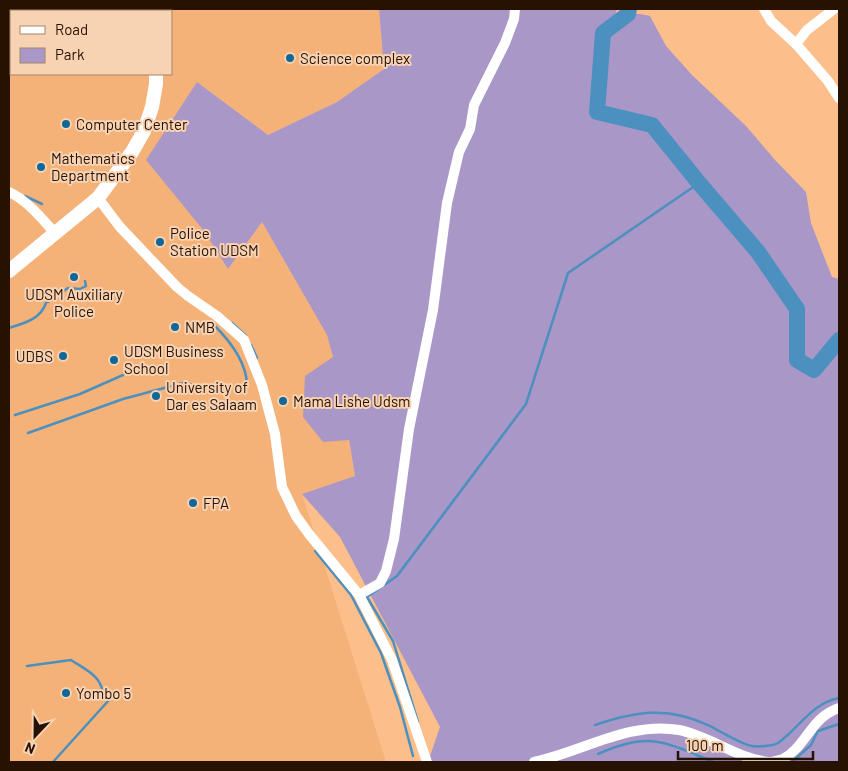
<svg xmlns="http://www.w3.org/2000/svg" width="848" height="771" font-family="Barlow,sans-serif">
  <style>
    .built { fill: #f5b278; fill-rule: evenodd }
    .green { fill: #a997c8 }
    .lines { fill: none; stroke-linecap: round; stroke-linejoin: round }
    .stream { stroke: #4c90bf; stroke-width: 2.5 }
    .river { stroke: #4c90bf; stroke-width: 16 }
    .minor { stroke: #fff; stroke-width: 10 }
    .tertiary { stroke: #fff; stroke-width: 14 }
    .poi-dot { fill: #116797; stroke: #f7d2b3; stroke-width: 2 }
    .labels { text-anchor: middle; dominant-baseline: central; stroke-width: 4; stroke-linejoin: round; paint-order: stroke }
    .poi-label { font-size: 15px; fill: #271100; stroke: #f7d2b3; text-anchor: start }
  </style>
  <rect width="100%" height="100%" fill="#fcbe8a"/>
  <!-- built -->
  <path class="built" d="M9 9H379L384 69 337 102 268 135 197 82 204 231 228 269 262 222 327 335 333 357 355 476 302 494 386 762H9ZM11 11H171V74H11Z"/>
  <!-- green -->
  <path class="green" d="M379 9H617L613 21C627 12 634 12 650 16L666 46 692 75 746 126 775 160 806 192 811 223 832 277 839 279V762H428L440 727 340 537 302 494 355 476 349 440 323 442 303 417 305 376 333 357 327 335 262 222 228 269 204 231 146 160 197 82 268 135 337 102 384 69Z"/>
  <g class="lines">
    <!-- stream -->
    <g class="stream">
      <polyline points="9,12 11,12"/>
      <polyline points="25,196 42,204"/>
      <polyline points="48,302 68,288 80,289 86,286 85,281"/>
      <polyline points="232,323 246,336"/>
      <path d="M214 325C230 341 246 361 247 384"/>
      <path d="M9 328C24 323 40 320 46 303"/>
      <polyline points="251,345 257,358"/>
      <polyline points="15,415 80,394 123,375"/>
      <polyline points="28,433 123,399 183,383 194,385"/>
      <polyline points="315,551 351,595 381,653 400,707 413,756"/>
      <path d="M27 666 71 660C86 670 102 676 103 695L109 700 53 762"/>
      <polyline points="418,722 393,641 367,597 397,576 526,404 568,273 699,183"/>
      <path d="M595 725C636 711 669 706 710 726 719 731 743 745 752 746 758 747 773 746 778 743 799 728 812 703 839 698"/>
      <path d="M598 754C616 746 638 738 658 742 677 745 696 755 713 762"/>
      <polyline points="792,762 811,745 818,731 839,724"/>
    </g>
    <!-- river -->
    <polyline class="river" points="629,9 628,14 603,33 597,112 652,125 699,183 758,252 797,309 797,360 814,370 839,340"/>
    <!-- minor -->
    <g class="minor">
      <polyline points="764,9 771,21 796,44"/>
      <polyline points="834,9 807,30 796,44 828,81 839,98"/>
      <path d="M9 192C27 200 42 219 55 233"/>
      <polyline points="98,198 120,227 177,287 188,296 217,316 244,340 262,385 275,434 282,487 296,516 309,534 359,595 392,660 427,762"/>
      <polyline points="359,595 380,583 386,571 394,539 409,429 433,310 447,203 459,152 470,129 474,105 505,43 514,19 515,9"/>
      <path d="M534 762C582 752 629 721 679 730 710 736 739 760 770 762"/>
      <path d="M771 762C775 761 779 760 783 759 806 747 811 717 839 708"/>
    </g>
    <!-- tertiary -->
    <g class="tertiary">
      <polyline points="147,9 148,11"/>
      <polyline points="9,271 98,198 132,152 144,131 152,107 156,84 156,74"/>
    </g>
  </g>
  <!-- markers -->
  <g class="poi-dot">
    <circle cx="290" cy="58" r="5"/>
    <circle cx="66" cy="124" r="5"/>
    <circle cx="41" cy="167" r="5"/>
    <circle cx="160" cy="242" r="5"/>
    <circle cx="74" cy="277" r="5"/>
    <circle cx="175" cy="327" r="5"/>
    <circle cx="63" cy="356" r="5"/>
    <circle cx="114" cy="360" r="5"/>
    <circle cx="156" cy="396" r="5"/>
    <circle cx="283" cy="401" r="5"/>
    <circle cx="193" cy="503" r="5"/>
    <circle cx="66" cy="693" r="5"/>
  </g>
  <g class="labels">
    <!-- poi labels -->
    <g class="poi-label">
      <text x="300" y="58">Science complex</text>
      <text x="76" y="124">Computer Center</text>
      <text x="51" y="158">Mathematics<tspan x="51" dy="17">Department</tspan></text>
      <text x="170" y="233">Police<tspan x="170" dy="17">Station UDSM</tspan></text>
      <text x="74" y="294" text-anchor="middle">UDSM Auxiliary<tspan x="74" dy="17">Police</tspan></text>
      <text x="185" y="327">NMB</text>
      <text x="124" y="351">UDSM Business<tspan x="124" dy="17">School</tspan></text>
      <text x="53" y="356" text-anchor="end">UDBS</text>
      <text x="166" y="387">University of<tspan x="166" dy="17">Dar es Salaam</tspan></text>
      <text x="293" y="401">Mama Lishe Udsm</text>
      <text x="203" y="503">FPA</text>
      <text x="76" y="693">Yombo 5</text>
    </g>
  </g>
  <!-- border -->
  <rect width="848" height="771" fill="none" stroke="#271100" stroke-width="20"/>
  <!-- legend -->
  <rect x="10" y="10" width="162" height="65" fill="#f7d2b3" stroke="#a4856b"/>
  <rect x="20" y="26" width="25" height="8" fill="#ffffff" stroke="#a4856b"/>
  <text x="55" y="35" font-size="15" fill="#271100">Road</text>
  <rect x="20" y="48" width="25" height="15" fill="#a997c8" stroke="#a4856b"/>
  <text x="55" y="60" font-size="15" fill="#271100">Park</text>
  <!-- north arrow -->
  <g transform="translate(35 736) rotate(202)" stroke="#f7d2b3" stroke-width="4" paint-order="stroke">
  <path d="M0-4L9 19L0 12L-9 19Z" fill="#271100"/>
  <text y="-8" font-size="14" font-weight="bold" text-anchor="middle" fill="#271100">N</text>
  </g>
  <!-- scale -->
  <path d="M678 751v8h135v-8" fill="none" stroke="#271100" stroke-width="2.5"/>
  <text x="686" y="751" font-size="15" fill="#271100" stroke="#f7d2b3" stroke-width="4" paint-order="stroke">100 m</text>
</svg>
